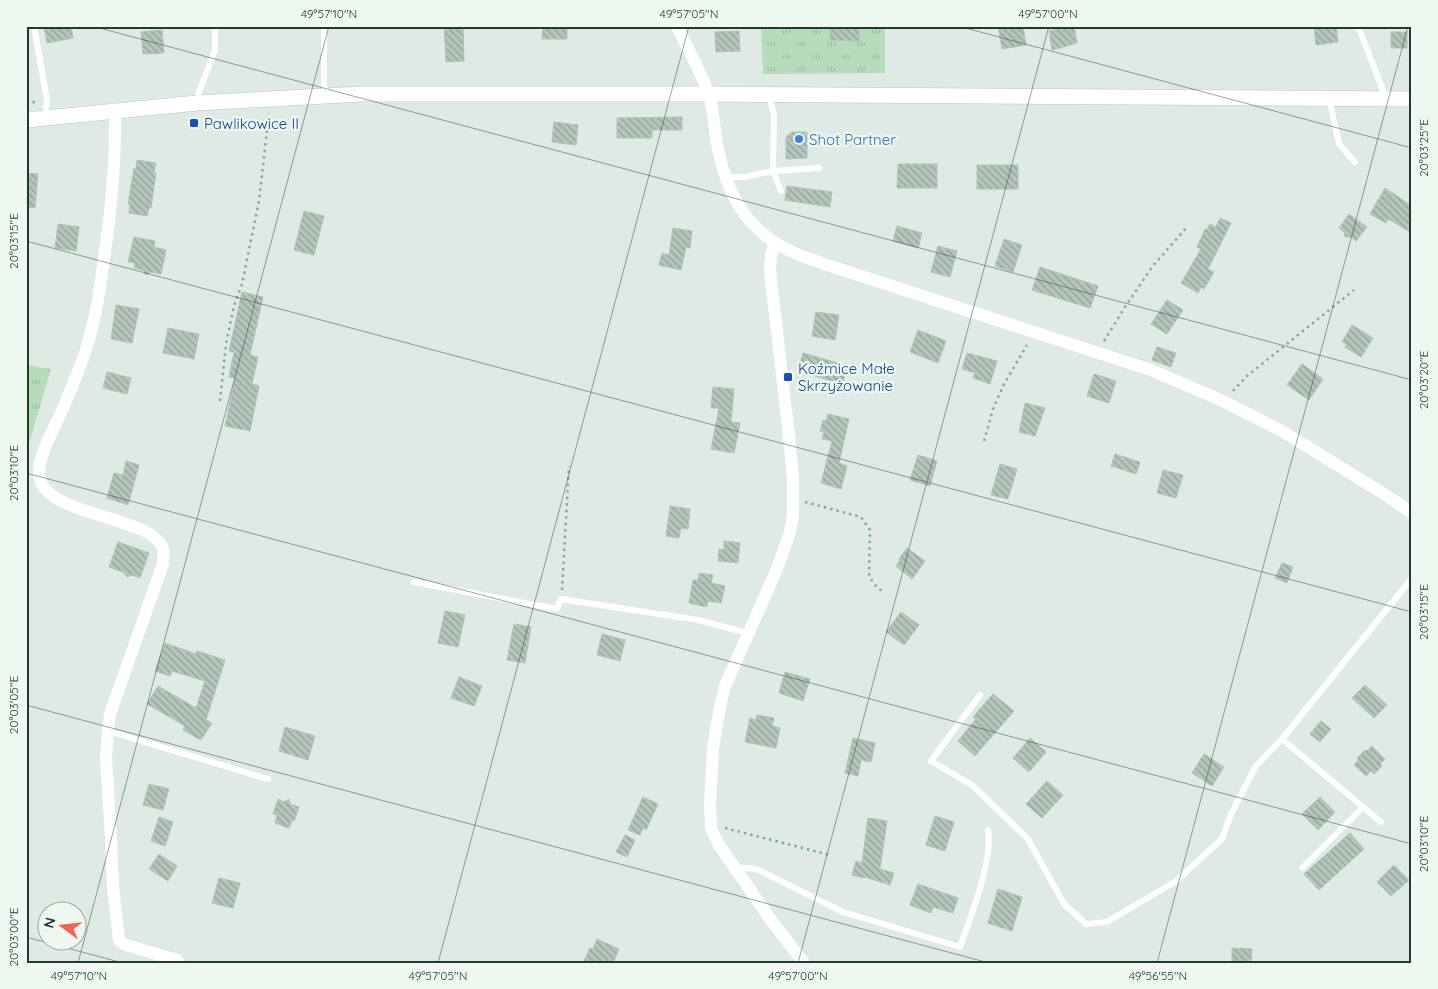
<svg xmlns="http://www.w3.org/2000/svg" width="1438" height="989" font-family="Quicksand,sans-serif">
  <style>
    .grass { fill: url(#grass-tufts) }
    .building { fill: url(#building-back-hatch); stroke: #b1c3b9 }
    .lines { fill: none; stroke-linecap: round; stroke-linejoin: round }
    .secondary-casing { stroke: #b1cabd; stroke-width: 16 }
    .path { stroke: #7eae98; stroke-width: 2.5; stroke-dasharray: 2.5 4; stroke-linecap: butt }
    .lane { stroke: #fff; stroke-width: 6 }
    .street { stroke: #fff; stroke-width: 12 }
    .secondary { stroke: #fff; stroke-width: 15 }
    .ticks { fill: none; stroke: #203a2f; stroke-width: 1; stroke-opacity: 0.45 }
    .transit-dot { fill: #1a4fb4; stroke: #eff7f1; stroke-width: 2 }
    .shop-dot { fill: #3f7fe0; stroke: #eff7f1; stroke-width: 2 }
    .labels { text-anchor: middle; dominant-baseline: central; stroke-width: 4.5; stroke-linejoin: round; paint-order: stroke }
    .transit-label { font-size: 15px; fill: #164399; stroke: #eff7f1; text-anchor: start }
    .shop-label { font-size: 15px; fill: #366cbe; stroke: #eff7f1; text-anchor: start }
    .neatline { fill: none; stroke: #203a2f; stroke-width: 2 }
    .ticks-label { font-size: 12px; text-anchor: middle; fill: #203a2f }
  </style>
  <defs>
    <pattern id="grass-tufts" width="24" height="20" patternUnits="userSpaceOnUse" patternTransform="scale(1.25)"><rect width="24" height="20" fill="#b6dcbb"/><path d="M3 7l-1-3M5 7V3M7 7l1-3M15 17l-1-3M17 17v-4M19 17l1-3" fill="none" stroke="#9cbea1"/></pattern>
    <pattern id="building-back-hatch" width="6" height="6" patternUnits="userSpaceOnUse" patternTransform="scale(1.25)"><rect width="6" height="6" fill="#b4c5bb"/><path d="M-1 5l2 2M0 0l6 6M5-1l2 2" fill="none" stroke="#92a198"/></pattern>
  </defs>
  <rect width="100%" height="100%" fill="#deeae3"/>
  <!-- grass -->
  <g class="grass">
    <polygon points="761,26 885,26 885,73 763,74"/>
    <polygon points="26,365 51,369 26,453"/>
  </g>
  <!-- building -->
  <g class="building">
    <polygon points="44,26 71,26 73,38 47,43"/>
    <polygon points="444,26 463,26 464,61 446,62"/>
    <polygon points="543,26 567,26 567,39 542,39"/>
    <polygon points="830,26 859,26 859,41 830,40"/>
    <polygon points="998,26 1023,26 1026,45 1002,49"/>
    <polygon points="1070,26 1074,26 1077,43 1052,50 1049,31"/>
    <polygon points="1314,26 1336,26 1338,42 1316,45"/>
    <polygon points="162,30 164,53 143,54 141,32"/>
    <polygon points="739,31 740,51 716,52 715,32"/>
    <rect x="1391" y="32" width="16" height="16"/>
    <polygon points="682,117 682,130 652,130 652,138 617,138 617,118"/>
    <polygon points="554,122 578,125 576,145 552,142"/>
    <polygon points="792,132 807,132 807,158 786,159 786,137"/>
    <polygon points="137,160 156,163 154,172 156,173 151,208 149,208 147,216 129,213 130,204 128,204 134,168 136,169"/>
    <polygon points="898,164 937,164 937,188 897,188"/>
    <rect x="977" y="165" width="41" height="24"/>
    <polygon points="26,173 38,174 35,208 26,207"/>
    <polygon points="787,186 832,192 830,207 785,200"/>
    <polygon points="1385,188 1412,206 1412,233 1388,219 1386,223 1370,214"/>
    <polygon points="304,211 324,216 314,255 294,250"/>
    <polygon points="1349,214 1367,227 1356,241 1351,237 1345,237 1344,232 1339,228"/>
    <polygon points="1220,218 1231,223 1208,269 1214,272 1204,289 1201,287 1198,293 1181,283 1201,249 1197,247 1205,229 1207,230 1210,224 1216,227"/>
    <polygon points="58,224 79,227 76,251 55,248"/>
    <polygon points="897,226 922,233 918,248 893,241"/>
    <polygon points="673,228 692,231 690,248 686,247 681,270 659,265 662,253 669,255"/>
    <polygon points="134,237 155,241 154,247 166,250 161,274 151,272 146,275 143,270 134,268 135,263 128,262"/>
    <polygon points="1004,239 1022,245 1013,272 995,266"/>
    <polygon points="938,246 957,251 950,277 931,272"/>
    <polygon points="1040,267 1098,286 1090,308 1032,290"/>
    <polygon points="242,292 263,297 250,355 258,357 252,384 259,386 250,431 225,426 235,378 229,377 234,352 229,351"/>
    <polygon points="1167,300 1183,310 1167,334 1151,324"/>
    <polygon points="116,305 139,309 132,343 111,339"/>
    <polygon points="816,312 839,315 835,340 812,336"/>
    <polygon points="1352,325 1373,338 1361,357 1345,347 1347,344 1342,342"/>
    <polygon points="168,328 199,334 194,359 163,353"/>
    <polygon points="918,330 946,341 938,363 910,352"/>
    <polygon points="1157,347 1176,353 1171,367 1152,360"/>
    <polygon points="803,353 848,366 842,384 798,371"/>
    <polygon points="967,353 997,361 990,384 973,378 975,373 962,369"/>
    <polygon points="1302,364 1323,379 1309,400 1287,385"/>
    <polygon points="107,372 131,378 127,394 103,388"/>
    <polygon points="1094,374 1116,381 1109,403 1087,396"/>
    <polygon points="713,387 734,389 731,422 740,423 734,453 711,449 719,408 711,408"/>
    <polygon points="1025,403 1045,408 1035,436 1019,432"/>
    <polygon points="828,414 849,419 839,463 847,466 841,489 821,483 832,441 822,439 824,432 820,431 823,420 826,421"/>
    <polygon points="1115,454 1140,462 1136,474 1111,466"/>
    <polygon points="918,455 937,461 930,486 910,480"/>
    <polygon points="126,461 139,465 128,505 107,498 114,473 123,475"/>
    <polygon points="1000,464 1017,469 1008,499 991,495"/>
    <polygon points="1163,470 1183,475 1176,498 1157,493"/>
    <polygon points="670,506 690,509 688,529 681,528 679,538 666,536"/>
    <polygon points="724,541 740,543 738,563 718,561 719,549 724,550"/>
    <polygon points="118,542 149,553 140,578 132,575 127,577 123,572 109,567"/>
    <polygon points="907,548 925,561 912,579 896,566 900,560 899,559"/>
    <polygon points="1282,563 1293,567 1287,583 1275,578"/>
    <polygon points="699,573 713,575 711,583 725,586 721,603 708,601 707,607 689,603 693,580 698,580"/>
    <polygon points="445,611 465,615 458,647 438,643"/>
    <polygon points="901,612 919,625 904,645 886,632"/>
    <polygon points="514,624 531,627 525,663 507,660"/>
    <polygon points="602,634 625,640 620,661 597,655"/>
    <polygon points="165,643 196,654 197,651 225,660 206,720 212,723 201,740 183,730 185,726 147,704 158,686 196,708 205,681 172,671 170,676 155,671"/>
    <polygon points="785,672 810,679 803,701 779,693"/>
    <polygon points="459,677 482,686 474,706 451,698"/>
    <polygon points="1365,685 1387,705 1374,718 1352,698"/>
    <polygon points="993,694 1014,711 975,756 958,741 976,719 973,717"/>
    <polygon points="757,715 774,718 772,726 780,728 776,748 745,742 750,718 756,720"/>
    <polygon points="1321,721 1331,729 1320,742 1310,734"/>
    <polygon points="285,727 315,736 308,760 279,751"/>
    <polygon points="853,738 875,743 871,762 861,760 858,776 845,773"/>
    <polygon points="1030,738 1046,752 1029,772 1013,758"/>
    <polygon points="1372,746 1385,759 1380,764 1382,766 1374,774 1371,771 1366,776 1354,765 1359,760 1357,758 1365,750 1367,751"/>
    <polygon points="1204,754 1224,767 1212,786 1192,773"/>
    <polygon points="1047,781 1063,795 1042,818 1026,804"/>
    <polygon points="149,784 169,789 163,810 143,805"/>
    <polygon points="643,797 658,804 646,830 643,828 640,835 628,830"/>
    <polygon points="1320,797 1335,812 1318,830 1302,814"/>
    <polygon points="278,799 284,802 289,799 290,804 299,807 294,821 292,820 289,828 275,823 277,815 273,814"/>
    <polygon points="935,816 954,822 945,851 926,845"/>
    <polygon points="159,817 173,822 165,846 151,841"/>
    <polygon points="868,818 887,821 880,869 894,873 890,885 865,877 864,878 852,875 856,861 862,863"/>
    <polygon points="1350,833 1364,849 1319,890 1304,874"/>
    <polygon points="625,835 635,840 627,857 616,852"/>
    <polygon points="159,854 177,866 168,881 149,869"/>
    <polygon points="1394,865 1409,880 1391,896 1377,882"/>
    <polygon points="219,878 240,883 233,908 212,903"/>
    <polygon points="918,884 958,898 953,913 933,907 931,913 910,905"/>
    <polygon points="998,889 1022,897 1012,931 988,923"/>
    <polygon points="597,939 619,949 613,963 583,963 590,948 593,949"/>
    <polygon points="1232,948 1252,949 1251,963 1232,963"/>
  </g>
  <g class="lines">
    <defs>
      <polyline id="secondary" points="26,120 197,103 361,94 709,94 1412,99"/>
    </defs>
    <!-- secondary casing -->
    <use href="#secondary" class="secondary-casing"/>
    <!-- path -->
    <g class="path">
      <polyline points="26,103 36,102"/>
      <polyline points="1104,341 1125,307 1152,267 1187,227"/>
      <polyline points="1233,391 1247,376 1354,290"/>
      <polyline points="220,401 226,344 234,306 242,284 259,201 269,113"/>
      <polyline points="984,441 993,409 1004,384 1027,345"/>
      <polyline points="805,502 861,517 870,530 869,574 873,583 884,593"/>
      <polyline points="562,590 569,466"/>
      <polyline points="725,828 830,855"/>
    </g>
    <!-- lane -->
    <g class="lane">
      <polyline points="34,26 47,100 45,117"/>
      <polyline points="324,26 324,85 326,96"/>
      <polyline points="1358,26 1386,98"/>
      <polyline points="769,96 774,114 773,171 819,168"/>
      <polyline points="1329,98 1339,144 1355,162"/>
      <polyline points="197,102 199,92 215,50 215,26"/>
      <polyline points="725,177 745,177 773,171 781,191"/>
      <polyline points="414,582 557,609 561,599 698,620 747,633"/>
      <polyline points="980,695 931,761 972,785 1028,839 1064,904 1086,924 1107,922 1176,881 1222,839 1231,814 1256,766 1282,739 1412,578"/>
      <polyline points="108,731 268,779"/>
      <polyline points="1282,739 1381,822"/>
      <path d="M735 867 756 869 843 912 960 947C971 915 993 862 988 830"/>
      <polyline points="1302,868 1363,807"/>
    </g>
    <!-- street -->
    <g class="street">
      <path d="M677 26C687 48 702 73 709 95 714 111 714 128 717 144 726 191 744 228 788 250 800 256 812 259 824 264L1151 370 1223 401 1282 431 1384 494 1412 513"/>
      <path d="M115 111C116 163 111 213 103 265 100 290 96 315 89 339 82 366 70 392 59 417 52 433 38 457 39 474 42 518 152 514 163 549 164 554 163 560 163 564L110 714 108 731 106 757 111 838 113 886 119 940 126 945 177 960 179 963"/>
      <polyline points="775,242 771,256 770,271 788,427 793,478 793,516 790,532 777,569 725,686 719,712 713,749 710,804 711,828 719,845 771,920 804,963"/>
    </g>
    <!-- secondary -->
    <use href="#secondary" class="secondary"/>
  </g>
  <!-- ticks -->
  <path class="ticks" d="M92 26 1412 380M958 26 1412 148M26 241 1412 612M26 473 1412 844M26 705 989 963M26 937 123 963M78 963 329 26M438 963 689 26M798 963 1049 26M1157 963 1408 26"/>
  <!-- markers -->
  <g class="transit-dot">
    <rect x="189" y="118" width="10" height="10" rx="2.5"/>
    <rect x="783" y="372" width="10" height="10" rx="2.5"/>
  </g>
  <circle class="shop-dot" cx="799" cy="139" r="5"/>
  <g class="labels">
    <!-- transit labels -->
    <g class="transit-label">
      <text x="204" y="123">Pawlikowice II</text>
      <text x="798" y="368">Koźmice Małe<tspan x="798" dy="17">Skrzyżowanie</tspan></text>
    </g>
    <!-- shop labels -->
    <g class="shop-label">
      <text x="809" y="139">Shot Partner</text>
    </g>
  </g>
  <!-- border -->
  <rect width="1438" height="989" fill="none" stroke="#eff7f1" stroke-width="55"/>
  <!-- north arrow -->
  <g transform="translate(62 926) rotate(285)"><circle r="24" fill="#eff7f1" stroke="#9caba3"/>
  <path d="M0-4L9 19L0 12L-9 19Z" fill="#f36353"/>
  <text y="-8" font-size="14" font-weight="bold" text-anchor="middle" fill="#203a2f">N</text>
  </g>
  <rect x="28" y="28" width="1382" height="934" class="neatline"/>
  <g class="ticks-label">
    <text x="329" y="18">49°57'10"N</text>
    <text x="689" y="18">49°57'05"N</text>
    <text x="1048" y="18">49°57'00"N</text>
    <text transform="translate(1424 148) rotate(-90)" y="4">20°03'25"E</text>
    <text transform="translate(14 241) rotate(-90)" y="4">20°03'15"E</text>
    <text transform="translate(1424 380) rotate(-90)" y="4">20°03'20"E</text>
    <text transform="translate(14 473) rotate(-90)" y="4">20°03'10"E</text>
    <text transform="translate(1424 612) rotate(-90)" y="4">20°03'15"E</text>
    <text transform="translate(14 705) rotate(-90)" y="4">20°03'05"E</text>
    <text transform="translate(1424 844) rotate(-90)" y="4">20°03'10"E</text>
    <text transform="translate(14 937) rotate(-90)" y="4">20°03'00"E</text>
    <text x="79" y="980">49°57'10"N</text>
    <text x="438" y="980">49°57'05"N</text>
    <text x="798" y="980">49°57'00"N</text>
    <text x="1158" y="980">49°56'55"N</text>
  </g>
</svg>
